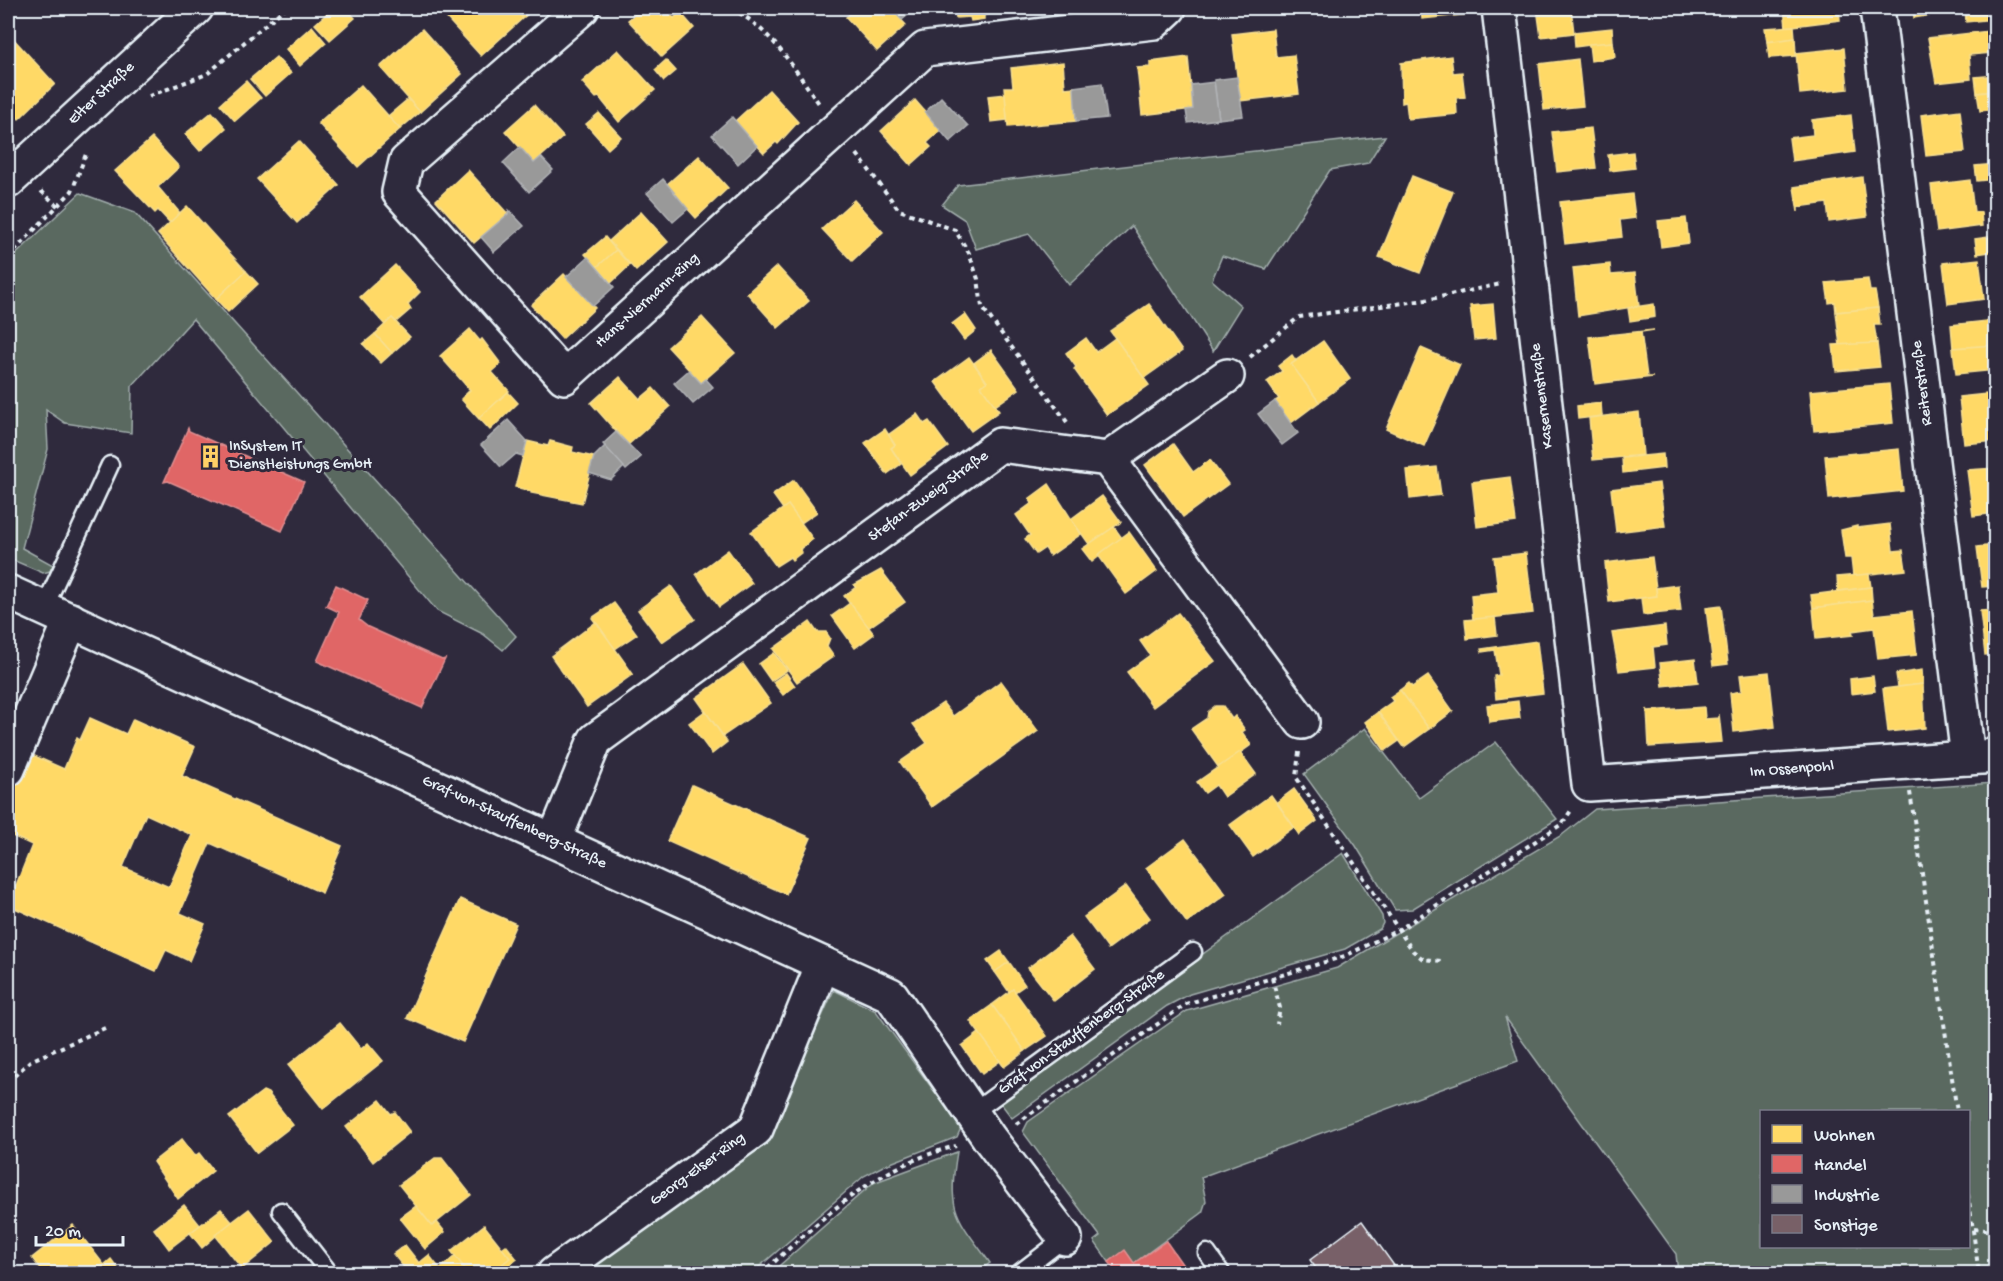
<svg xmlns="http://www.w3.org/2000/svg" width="2003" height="1281" font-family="'Gochi Hand',sans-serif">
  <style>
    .green { fill: #5a6960; stroke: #a1adac; stroke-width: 1.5; fill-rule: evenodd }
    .homes { fill: #ffd966; stroke: #f8e092; stroke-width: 1.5; fill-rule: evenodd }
    .shops { fill: #e06666; stroke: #e29092; stroke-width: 1.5 }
    .industry { fill: #999; stroke: #b1b3b6; stroke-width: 1.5 }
    .building { fill: #786067; stroke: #e8f1f8; stroke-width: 1.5 }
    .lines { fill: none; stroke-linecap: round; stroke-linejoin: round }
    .lane-casing { stroke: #e8f1f8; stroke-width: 21 }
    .street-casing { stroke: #e8f1f8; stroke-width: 38 }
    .secondary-casing { stroke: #e8f1f8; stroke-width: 38 }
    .path { stroke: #e8f1f8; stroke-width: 4; stroke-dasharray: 4.5 4.5; stroke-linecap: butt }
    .lane { stroke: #2f2a3d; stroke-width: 16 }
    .street { stroke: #2f2a3d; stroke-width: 33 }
    .secondary { stroke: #2f2a3d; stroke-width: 33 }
    .labels { text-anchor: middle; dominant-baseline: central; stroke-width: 6; stroke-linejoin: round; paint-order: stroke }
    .street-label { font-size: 16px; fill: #e8f1f8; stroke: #2f2a3d }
    .poi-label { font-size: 16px; fill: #e8f1f8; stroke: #2f2a3d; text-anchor: start }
  </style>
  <rect width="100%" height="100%" fill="#2f2a3d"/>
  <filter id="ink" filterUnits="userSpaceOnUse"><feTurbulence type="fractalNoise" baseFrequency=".0167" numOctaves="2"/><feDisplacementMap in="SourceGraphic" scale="12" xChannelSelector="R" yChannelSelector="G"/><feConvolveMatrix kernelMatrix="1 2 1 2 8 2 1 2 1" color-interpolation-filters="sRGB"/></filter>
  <g filter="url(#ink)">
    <!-- green -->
    <g class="green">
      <polygon points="1385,136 1368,163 1330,170 1266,269 1222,256 1212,280 1241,306 1213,351 1132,226 1069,285 1029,234 976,249 965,220 942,205 958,185"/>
      <polygon points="80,193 135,213 516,636 503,650 483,634 437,611 193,319 132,386 131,433 65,423 46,410 48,449 22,548 53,565 50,571 43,573 8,558 8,262"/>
      <polygon points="1365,728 1419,798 1496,742 1557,819 1412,909 1395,910 1356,846 1304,774"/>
      <path d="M1995 783V1273H1678L1676 1254 1505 1017 1518 1061 1201 1177 1206 1201 1202 1213 1134 1263 1125 1251 1109 1262 1094 1241 1100 1236 1023 1132 1028 1122 1187 1011 1337 968 1562 835 1595 809ZM1762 1112H1968V1246H1762Z"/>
      <polygon points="1343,853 1382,916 1383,923 1380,929 1345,949 1190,994 1167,1006 1012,1118 999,1101"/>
      <polygon points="834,990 876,1011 961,1128 957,1137 883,1166 864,1176 752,1273 579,1274 767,1138"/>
      <path d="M957 1152C947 1212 956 1216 990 1263L976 1273H771L873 1183Z"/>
    </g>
    <!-- homes -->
    <g class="homes">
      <polygon points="333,8 346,8 355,18 330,40 315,24"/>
      <polygon points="447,8 514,8 523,18 481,56 441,12"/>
      <polygon points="514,8 535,8 523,18"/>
      <polygon points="642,8 664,8 674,18 680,12 694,28 662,57 628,20"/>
      <polygon points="857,8 890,8 906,25 877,51 846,17"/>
      <polygon points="955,8 997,8 998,13 984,15 984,19 971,21 970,17 956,18"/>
      <polygon points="1421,8 1470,8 1471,14 1422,19"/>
      <polygon points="1537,8 1571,8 1574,33 1541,37"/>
      <polygon points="1784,8 1839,8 1840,20 1786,27"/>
      <polygon points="1913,8 1951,8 1952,12 1914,18"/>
      <polygon points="1965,8 1993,8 1994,19 1966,22"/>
      <polygon points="312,26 326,43 300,66 286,49"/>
      <polygon points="1794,26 1795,38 1767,42 1765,28"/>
      <polygon points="1612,28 1613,42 1575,47 1574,32"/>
      <polygon points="422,29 462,74 420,112 380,67"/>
      <polygon points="1273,29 1276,57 1294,55 1299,94 1240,101 1232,34"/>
      <polygon points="1989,31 1992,53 1969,55 1971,79 1936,83 1928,38"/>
      <polygon points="10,35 55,84 19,119 8,107 10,71 8,38"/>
      <polygon points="1795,38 1796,56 1769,58 1767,42"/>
      <polygon points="1613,42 1615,57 1591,61 1589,44"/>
      <polygon points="1844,48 1848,89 1800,94 1796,53"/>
      <polygon points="618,50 655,90 619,122 599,97 596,98 582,82"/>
      <polygon points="1451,56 1453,73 1462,72 1465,97 1456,98 1457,114 1408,119 1406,102 1402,103 1401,63"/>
      <polygon points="276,57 291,73 265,96 250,79"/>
      <polygon points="1188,57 1193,109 1142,115 1137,68 1150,67 1150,62"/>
      <polygon points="1578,59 1583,106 1544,110 1539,64"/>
      <polygon points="666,60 676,71 664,81 655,70"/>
      <polygon points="1063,62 1065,88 1074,87 1076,121 1008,127 1004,87 1013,87 1011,68"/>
      <polygon points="1996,75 1996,91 1977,93 1975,77"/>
      <polygon points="246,81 261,98 235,121 220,104"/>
      <polygon points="361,85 400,129 358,167 318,123"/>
      <polygon points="769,90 798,122 778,144 776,142 764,153 735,121"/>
      <polygon points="1996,91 1996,109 1980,111 1977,93"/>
      <polygon points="1005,94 1007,120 991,122 988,96"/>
      <polygon points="408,99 420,112 400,129 388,116"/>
      <polygon points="915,100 941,130 927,143 931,147 911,165 881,131"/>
      <polygon points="534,105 563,137 534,163 505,131"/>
      <polygon points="1960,110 1965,152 1926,156 1921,115"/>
      <polygon points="212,112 226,128 200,151 185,134"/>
      <polygon points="599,113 621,137 608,149 586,124"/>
      <polygon points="1851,115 1855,152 1792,161 1789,138 1813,135 1812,120"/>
      <polygon points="1591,128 1596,168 1557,172 1552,132"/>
      <polygon points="152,138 179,167 158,187 180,213 170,223 158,210 155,213 115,171"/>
      <polygon points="299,141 339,185 297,223 257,179"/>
      <polygon points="1633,152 1635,168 1610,171 1608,155"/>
      <polygon points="699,156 728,188 696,218 666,185"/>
      <polygon points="1996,164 1996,179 1977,181 1975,166"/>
      <polygon points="468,170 508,214 474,243 436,200"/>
      <polygon points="1412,176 1453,192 1420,273 1379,257"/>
      <polygon points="1862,177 1867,217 1829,222 1827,203 1798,207 1798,212 1794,187"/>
      <polygon points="1970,180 1974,212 1981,212 1982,226 1937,232 1931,185"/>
      <polygon points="1632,194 1635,218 1620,220 1622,237 1565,244 1560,202"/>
      <polygon points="854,200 883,232 852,261 822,229"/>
      <polygon points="187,206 246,271 216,299 158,234"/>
      <polygon points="641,212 668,242 636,271 609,241"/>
      <polygon points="1686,218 1689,243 1661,247 1658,221"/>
      <polygon points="1996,236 1996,251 1977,254 1975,239"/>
      <polygon points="605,237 616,250 597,267 585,254"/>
      <polygon points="616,250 630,265 611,283 597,267"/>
      <polygon points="1979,259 1984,299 1948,304 1943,263"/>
      <polygon points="1610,264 1611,275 1635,273 1639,306 1578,316 1573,268"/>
      <polygon points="395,265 420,292 408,304 411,309 396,322 392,318 385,325 360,297"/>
      <polygon points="777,266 809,301 778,328 747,293"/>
      <polygon points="246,271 258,284 228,312 216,299"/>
      <polygon points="564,274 595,308 562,339 531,305"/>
      <polygon points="1868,279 1870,291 1875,291 1878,308 1836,312 1835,302 1829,303 1826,283"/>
      <polygon points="1149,304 1182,351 1144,378 1110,331"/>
      <polygon points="1493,304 1496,338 1474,340 1470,306"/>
      <polygon points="1654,304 1655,317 1630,321 1628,308"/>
      <polygon points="1878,308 1880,325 1874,325 1877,343 1840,346 1836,312"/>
      <polygon points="965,314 976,330 964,340 952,324"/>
      <polygon points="702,317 735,353 701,383 668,347"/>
      <polygon points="392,318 410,337 392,353 375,334"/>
      <polygon points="1996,320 1996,345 1953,348 1951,325"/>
      <polygon points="470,329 480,341 482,339 501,364 492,372 509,391 479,419 461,399 470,390 440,356"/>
      <polygon points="1654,330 1641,332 1647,377 1653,377 1595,384 1589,337"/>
      <polygon points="375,334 392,353 381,363 363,344"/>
      <polygon points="1086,338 1096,352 1115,338 1149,385 1107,415 1074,369 1076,367 1066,353"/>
      <polygon points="1323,341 1350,379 1319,402 1291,364"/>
      <polygon points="1877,343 1880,367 1836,371 1833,345"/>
      <polygon points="1996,345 1996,370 1956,374 1953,348"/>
      <polygon points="1421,348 1460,365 1424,446 1386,429"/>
      <polygon points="991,350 1019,389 995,406 981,386 987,382 974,363"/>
      <polygon points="1292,355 1296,361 1291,364 1319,402 1291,423 1275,401 1279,399 1267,382 1282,371 1278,366"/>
      <polygon points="969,357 987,382 981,386 999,411 971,431 935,382"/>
      <polygon points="620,377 640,399 653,388 670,407 628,445 591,403"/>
      <polygon points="1889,384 1893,423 1814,431 1810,391"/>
      <polygon points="508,392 518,403 490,430 479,418"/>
      <polygon points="1996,393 1996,441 1964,444 1959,397"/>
      <polygon points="1601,403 1602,416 1578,419 1577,406"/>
      <polygon points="1639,412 1643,455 1593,460 1589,418"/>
      <polygon points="917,414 924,424 929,421 948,447 910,475 891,448 895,445 888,435"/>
      <polygon points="885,429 895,445 891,448 901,464 887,474 865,443"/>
      <polygon points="527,441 548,446 550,441 573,447 572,452 594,457 582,503 531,493 531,491 515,487"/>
      <polygon points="1173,444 1193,472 1210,460 1228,484 1183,517 1145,465"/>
      <polygon points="1899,449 1903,491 1829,499 1825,456"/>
      <polygon points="1663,454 1664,468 1623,473 1622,458"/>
      <polygon points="1437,467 1441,495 1410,499 1407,470"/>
      <polygon points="1996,468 1996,513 1973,516 1967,470"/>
      <polygon points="1510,477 1516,522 1477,527 1472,482"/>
      <polygon points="794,480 817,512 801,523 788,505 783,509 773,495"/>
      <polygon points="1659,483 1665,526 1616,532 1611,489"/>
      <polygon points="1049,484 1081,534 1050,556 1045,548 1036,554 1025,539 1030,535 1016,515 1032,503 1029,499"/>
      <polygon points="1102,496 1121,522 1089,544 1071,519"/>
      <polygon points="788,505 813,539 800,549 802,552 792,560 790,557 776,566 751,532"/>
      <polygon points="1890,524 1893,551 1903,550 1906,570 1853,576 1851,558 1845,558 1841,530 1857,526 1857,528"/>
      <polygon points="1114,527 1122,538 1092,562 1082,549"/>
      <polygon points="1129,532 1157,571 1126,594 1098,555"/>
      <polygon points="1996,545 1996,586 1982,587 1977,547"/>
      <polygon points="728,550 752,583 719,607 696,574"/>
      <polygon points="1526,553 1533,613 1473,620 1471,595 1498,592 1494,557"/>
      <polygon points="1652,557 1657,596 1609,602 1605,563"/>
      <polygon points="881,570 905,602 868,628 844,596 856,587 854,585"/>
      <polygon points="1869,574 1871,587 1838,591 1837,577"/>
      <polygon points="1678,585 1681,611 1643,615 1641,598 1657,596 1656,588"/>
      <polygon points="671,586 695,619 662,642 638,610"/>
      <polygon points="1871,587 1872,600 1813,608 1811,595"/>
      <polygon points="1872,600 1874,615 1912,611 1917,655 1878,659 1874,628 1852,631 1853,635 1816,639 1813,608"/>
      <polygon points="614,603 637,634 615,649 592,618"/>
      <polygon points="850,603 874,634 855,648 832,616"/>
      <polygon points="1721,606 1728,664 1713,666 1706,608"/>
      <polygon points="1996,610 1996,654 1985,655 1980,611"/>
      <polygon points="1178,613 1215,661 1153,707 1127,672 1150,655 1140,641"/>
      <polygon points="1495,617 1497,635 1467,639 1465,620"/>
      <polygon points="596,622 633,674 587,707 551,656"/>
      <polygon points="810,622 817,632 826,632 830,638 827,646 834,656 797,682 773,649"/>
      <polygon points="1665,626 1667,645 1653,647 1655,667 1619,671 1612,633"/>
      <polygon points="1537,641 1543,693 1496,699 1494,676 1499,675 1495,650 1482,652 1481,649"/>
      <polygon points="774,653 787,670 771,681 759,664"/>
      <polygon points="1695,659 1698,682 1663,686 1660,663"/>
      <polygon points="743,664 771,703 723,736 696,698"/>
      <polygon points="1922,670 1923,684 1898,687 1896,674"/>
      <polygon points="1769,672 1775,727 1734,732 1730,693 1742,691 1740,675"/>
      <polygon points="786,673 795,686 783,695 773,682"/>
      <polygon points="1428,676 1453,711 1429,729 1400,690 1409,683 1412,687"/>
      <polygon points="1873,676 1875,691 1851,694 1850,679"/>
      <polygon points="1001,681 1038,731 932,807 900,762 927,743 913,724 943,703 953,716"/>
      <polygon points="1923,684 1925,728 1888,732 1883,689"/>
      <polygon points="1400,690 1429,729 1404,747 1378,712 1393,701 1390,697"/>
      <polygon points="1518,701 1520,718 1489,722 1487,705"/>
      <polygon points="1215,706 1223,706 1232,719 1235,716 1245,730 1242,732 1251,745 1219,768 1191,729 1207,718 1208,712"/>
      <polygon points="1704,707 1705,719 1719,718 1719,714 1722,742 1649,747 1647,709 1648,711"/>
      <polygon points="705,711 727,742 712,754 689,723"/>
      <polygon points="1378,712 1399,741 1385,751 1365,722"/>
      <path d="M90 718 126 734 133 719 195 747 182 776 342 846 322 893 210 843 180 913 205 924 189 961 166 950 156 971 8 905 32 845 8 834V805L30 754 64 769 77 738 80 740ZM146 814 192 835 169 887 123 867Z"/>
      <polygon points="1240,752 1256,774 1224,797 1216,785 1205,793 1197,782"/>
      <polygon points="692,785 811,838 786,894 667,841"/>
      <polygon points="1294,789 1317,821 1299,835 1277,802"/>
      <polygon points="1271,795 1294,827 1253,857 1230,825"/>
      <polygon points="1185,839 1226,894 1187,923 1146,868"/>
      <polygon points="1126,886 1150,918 1108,949 1084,917"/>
      <polygon points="460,899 516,924 463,1042 407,1018"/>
      <polygon points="1070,936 1095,969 1054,1001 1028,968"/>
      <polygon points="1001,951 1009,962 995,972 987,961"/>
      <polygon points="1009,962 1025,985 1015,992 1013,989 1009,992 995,972"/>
      <polygon points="1013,989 1047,1036 1025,1051 992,1005"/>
      <polygon points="992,1005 1025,1051 1004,1067 970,1021"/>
      <polygon points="340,1023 361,1049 368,1043 383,1061 323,1109 288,1065"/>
      <polygon points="979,1033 1000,1061 982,1074 962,1046"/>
      <polygon points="263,1091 268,1093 293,1125 257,1153 229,1117"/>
      <polygon points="380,1100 391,1114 395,1112 410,1132 373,1162 346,1127"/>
      <polygon points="182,1139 195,1156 199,1153 213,1171 178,1199 153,1162"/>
      <polygon points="435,1158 442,1158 471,1195 432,1226 399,1185"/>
      <polygon points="184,1205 200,1225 169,1249 154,1229"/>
      <polygon points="416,1206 432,1226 437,1222 445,1232 425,1249 400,1218"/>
      <polygon points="221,1209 232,1222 202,1248 190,1233"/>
      <polygon points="249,1209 275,1242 242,1269 215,1235"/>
      <polygon points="73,1225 108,1270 104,1274 44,1274 32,1258"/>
      <polygon points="484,1225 510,1258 490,1274 469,1274 451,1251"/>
      <polygon points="405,1245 419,1263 429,1255 444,1274 411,1274 406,1270 393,1254"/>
      <polygon points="506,1245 517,1259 498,1274 490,1274 510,1258 502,1248"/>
      <polygon points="455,1256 469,1274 444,1274 440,1269"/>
      <polygon points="111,1259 122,1274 104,1274 108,1270 104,1265"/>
    </g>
    <!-- shops -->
    <g class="shops">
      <polygon points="188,428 189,431 304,482 282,531 168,481 164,482"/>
      <polygon points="336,585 368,600 359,620 368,627 442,660 445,659 422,708 317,661 339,612 326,606"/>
      <polygon points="1166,1241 1189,1274 1118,1274 1109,1262 1125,1250 1134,1263"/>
    </g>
    <!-- industry -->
    <g class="industry">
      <polygon points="890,8 916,8 902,20"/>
      <polygon points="1237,77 1243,116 1219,119 1214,80"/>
      <polygon points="1214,82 1219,119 1188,123 1186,110 1193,109 1191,85"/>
      <polygon points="1102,83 1107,118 1076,121 1074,87"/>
      <polygon points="941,97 968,126 950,142 925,112"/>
      <polygon points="732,117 757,146 738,164 712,135"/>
      <polygon points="520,147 534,163 541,157 553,170 529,192 503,163"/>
      <polygon points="663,179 688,209 673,222 647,193"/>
      <polygon points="509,210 524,226 494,252 481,237 508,214"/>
      <polygon points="588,257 614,287 593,306 566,277"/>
      <polygon points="689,370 701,383 706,379 713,387 693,404 674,383"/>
      <polygon points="1275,401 1298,433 1282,445 1258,414"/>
      <polygon points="508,420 527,441 523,456 516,454 501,467 481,445"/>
      <polygon points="616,432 641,457 626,470 603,444"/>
      <polygon points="605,446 624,467 611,480 589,473 594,457"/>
    </g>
    <!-- building -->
    <polygon class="building" points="1362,1221 1400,1274 1320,1274 1310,1260"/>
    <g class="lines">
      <defs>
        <g id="lane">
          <polyline points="44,608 110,465"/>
          <polyline points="972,1113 1193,952"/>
          <polyline points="281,1211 330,1274"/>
          <polyline points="1207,1253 1222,1274"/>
          <polyline points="1018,1274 1065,1238"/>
        </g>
        <g id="street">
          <polyline points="582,8 406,162 399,192 564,377 925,49 1154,22 1169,8"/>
          <polyline points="1499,8 1589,784 1996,756"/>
          <polyline points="1877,8 1968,758"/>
          <polyline points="1108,459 1227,376"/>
          <polyline points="8,592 891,995 989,1138 1065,1238"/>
          <polyline points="8,769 71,620"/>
          <polyline points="554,841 595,740 1000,445 1108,459 1302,722"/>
          <polyline points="554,1274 756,1129 823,964"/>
        </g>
        <polyline id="secondary" points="8,181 196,8"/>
      </defs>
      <!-- lane casing -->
      <use href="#lane" class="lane-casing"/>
      <!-- street casing -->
      <use href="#street" class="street-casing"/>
      <!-- secondary casing -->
      <use href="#secondary" class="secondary-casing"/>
      <!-- path -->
      <g class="path">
        <path d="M731 8C772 30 793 67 820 105"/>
        <polyline points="149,96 207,74 285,8"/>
        <polyline points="857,154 899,210 955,230 969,253 978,279 982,307 1067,422"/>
        <polyline points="41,191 59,207"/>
        <polyline points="8,257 72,191 86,154"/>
        <polyline points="1250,357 1299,317 1426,300 1501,284"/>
        <polyline points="1299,752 1296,777 1413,951 1423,959 1442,961"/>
        <polyline points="1910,792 1957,1112"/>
        <polyline points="1272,978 1280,1008 1277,1024"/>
        <polyline points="8,1082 30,1061 105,1028"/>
        <polyline points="1016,1124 1186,1004 1345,956 1400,929 1562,824 1572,809"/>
        <polyline points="1968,1194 1979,1274"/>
        <polyline points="1974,1229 1996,1231"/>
        <path d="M761 1274C824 1217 871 1168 956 1146"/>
      </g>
      <!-- lane -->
      <use href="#lane" class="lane"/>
      <!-- street -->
      <use href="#street" class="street"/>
      <!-- secondary -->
      <use href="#secondary" class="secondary"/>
    </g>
  </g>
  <!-- icons -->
  <defs>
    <symbol id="building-bare" viewBox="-9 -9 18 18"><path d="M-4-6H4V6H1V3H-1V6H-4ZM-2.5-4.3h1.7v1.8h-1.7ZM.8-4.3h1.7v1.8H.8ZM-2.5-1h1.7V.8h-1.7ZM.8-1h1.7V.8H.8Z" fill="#ffd166" stroke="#2f2a3d" stroke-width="2.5" paint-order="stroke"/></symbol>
  </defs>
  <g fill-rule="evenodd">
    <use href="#building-bare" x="194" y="440" width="33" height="33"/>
  </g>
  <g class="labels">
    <!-- street labels -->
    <g class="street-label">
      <text transform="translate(102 94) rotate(-43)">Elter Straße</text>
      <text transform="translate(648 301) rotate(-42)">Hans-Niermann-Ring</text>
      <text transform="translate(1923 383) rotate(-97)">Reiterstraße</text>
      <text transform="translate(1543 396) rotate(-97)">Kasernenstraße</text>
      <text transform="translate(929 497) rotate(-36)">Stefan-Zweig-Straße</text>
      <text transform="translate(1792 770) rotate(-4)">Im Ossenpohl</text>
      <text transform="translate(514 823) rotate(25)">Graf-von-Stauffenberg-Straße</text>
      <text transform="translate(1082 1033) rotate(-36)">Graf-von-Stauffenberg-Straße</text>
      <text transform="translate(698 1170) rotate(-36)">Georg-Elser-Ring</text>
    </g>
    <!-- poi labels -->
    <g class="poi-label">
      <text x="229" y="447">InSystem IT<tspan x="229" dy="18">Dienstleistungs GmbH</tspan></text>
    </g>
  </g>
  <!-- margin -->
  <rect width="2003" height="1281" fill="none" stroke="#2f2a3d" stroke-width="30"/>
  <rect x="15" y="15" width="1973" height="1251" fill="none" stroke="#e8f1f8" stroke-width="2" filter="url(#ink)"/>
  <!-- legend -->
  <rect x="1760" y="1110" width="210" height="138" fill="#2f2a3d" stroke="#797a88" stroke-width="1.5"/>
  <rect x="1772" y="1125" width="30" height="18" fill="#ffd966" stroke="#797a88" stroke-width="1.5"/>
  <text x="1814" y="1140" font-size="18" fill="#e8f1f8">Wohnen</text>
  <rect x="1772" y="1155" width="30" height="18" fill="#e06666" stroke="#797a88" stroke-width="1.5"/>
  <text x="1814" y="1170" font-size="18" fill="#e8f1f8">Handel</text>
  <rect x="1772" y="1185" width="30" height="18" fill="#999999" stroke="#797a88" stroke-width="1.5"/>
  <text x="1814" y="1200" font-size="18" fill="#e8f1f8">Industrie</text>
  <rect x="1772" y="1215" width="30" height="18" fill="#786067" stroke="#797a88" stroke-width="1.5"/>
  <text x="1814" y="1230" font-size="18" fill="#e8f1f8">Sonstige</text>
  <!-- scale -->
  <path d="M36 1236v9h87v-9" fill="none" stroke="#e8f1f8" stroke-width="3"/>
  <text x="45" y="1236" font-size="18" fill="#e8f1f8" stroke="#2f2a3d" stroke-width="4.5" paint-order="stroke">20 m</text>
</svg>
